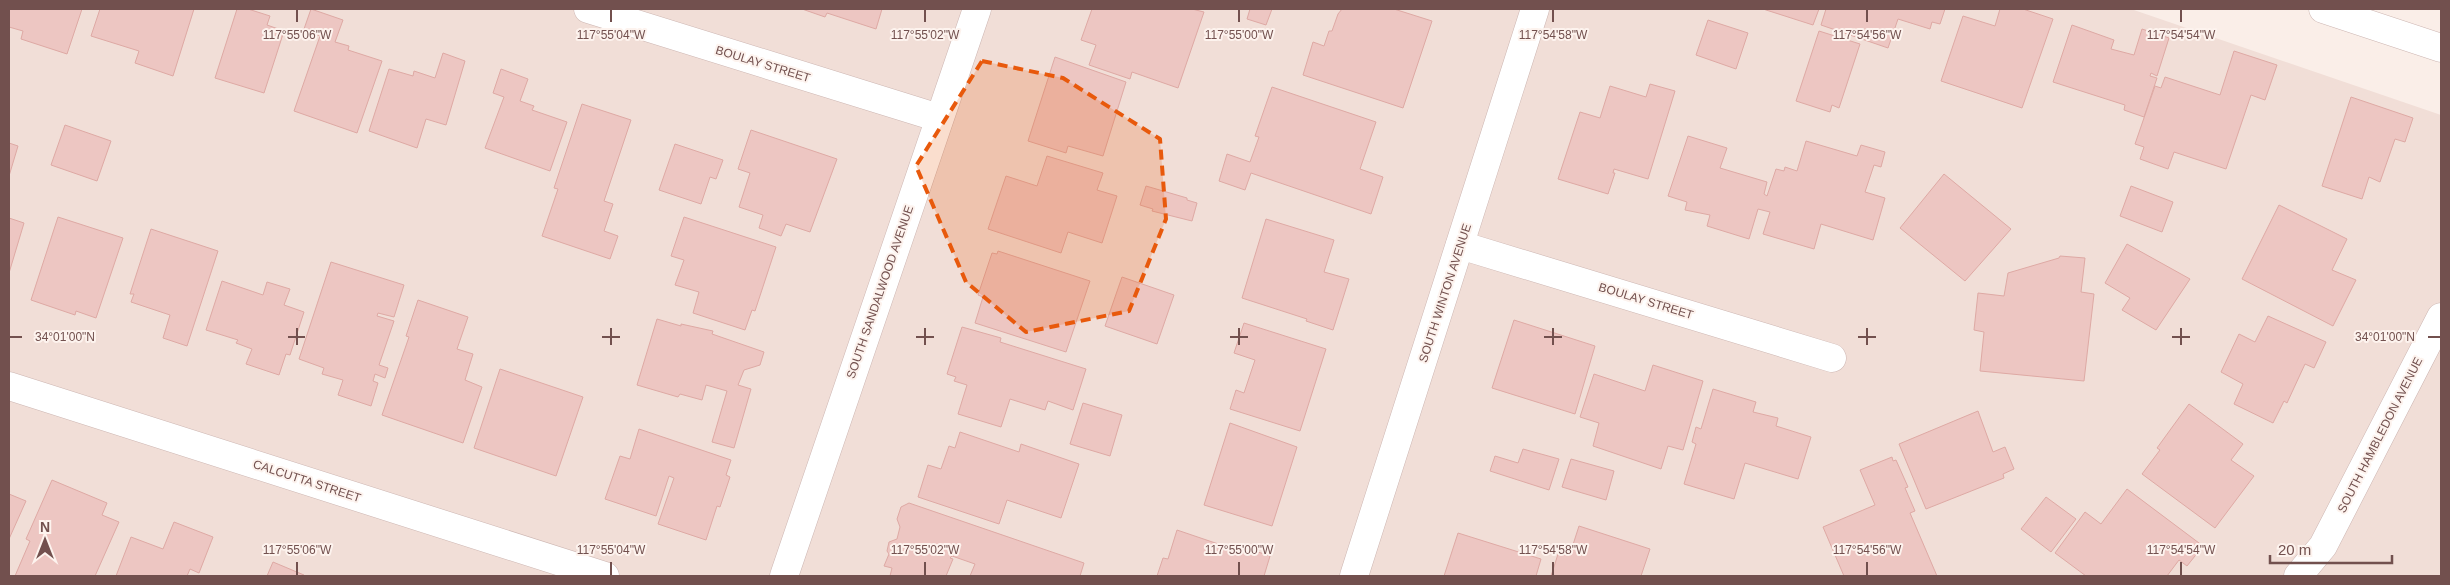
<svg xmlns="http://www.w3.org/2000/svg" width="2450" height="585" font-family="Arial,sans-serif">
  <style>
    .residential { fill: #f1ded7 }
    .building { fill: #edc6c2; stroke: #dea9a4 }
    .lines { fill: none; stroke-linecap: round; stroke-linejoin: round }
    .minor-casing { stroke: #cdb6b2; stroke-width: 29 }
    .minor { stroke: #fff; stroke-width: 28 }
    .marked { fill: #e8590c; fill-opacity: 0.2; stroke: #e8590c; stroke-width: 4; stroke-dasharray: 10 6; stroke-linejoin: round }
    .ticks { fill: none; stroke: #72504e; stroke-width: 2 }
    .labels { text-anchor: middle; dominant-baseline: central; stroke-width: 4; stroke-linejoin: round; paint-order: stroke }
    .street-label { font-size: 12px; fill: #72504e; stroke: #fdf3ee }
    .ticks-label { font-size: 12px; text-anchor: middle; fill: #72504e; stroke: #fdf3ee; stroke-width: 4; stroke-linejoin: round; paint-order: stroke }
  </style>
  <rect width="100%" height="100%" fill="#faeee8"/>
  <!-- residential -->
  <polygon class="residential" points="9,9 2131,9 2441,115 2441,576 9,576"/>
  <!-- building -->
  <g class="building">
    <polygon points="9,9 82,9 67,54 21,39 23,31 9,27"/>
    <polygon points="100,9 194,9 173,76 135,63 139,51 91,36"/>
    <polygon points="237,9 248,9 270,16 267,25 284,31 264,93 215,78"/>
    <polygon points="311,9 343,20 335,42 349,46 348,50 382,61 357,133 294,111 320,36 304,29"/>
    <polygon points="802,9 882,9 876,29 827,13 825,17"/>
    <polygon points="1092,9 1192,9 1204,12 1178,88 1132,72 1130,79 1089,65 1096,45 1081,40"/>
    <polygon points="1250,9 1272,9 1266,25 1247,19"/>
    <polygon points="1342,9 1394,9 1432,21 1403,108 1303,75 1313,42 1324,46 1329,31 1332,31 1338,14"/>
    <polygon points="1763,9 1819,9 1813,25"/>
    <polygon points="1826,9 1945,9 1940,24 1932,22 1930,29 1898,19 1888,48 1821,25"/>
    <polygon points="2000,9 2023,9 2053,19 2022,108 1941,81 1963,16 1995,26"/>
    <polygon points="1708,20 1748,33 1736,69 1696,55"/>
    <polygon points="2072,25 2114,40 2111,49 2134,55 2142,29 2169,38 2157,76 2151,73 2150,76 2157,78 2144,117 2124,110 2125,105 2053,82"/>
    <polygon points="1819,31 1860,44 1839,108 1832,105 1830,112 1796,101"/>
    <polygon points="2234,51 2277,65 2265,100 2251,95 2226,169 2174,152 2168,169 2140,159 2144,147 2135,144 2155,86 2161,88 2165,77 2220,95"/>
    <polygon points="443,53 465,61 446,125 426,119 417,148 369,131 389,69 413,76 414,71 435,78"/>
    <polygon points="1055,57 1126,82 1103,156 1068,146 1066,153 1028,141"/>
    <polygon points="501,69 528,79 520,101 534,106 532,110 567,122 550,171 485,148 504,97 493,93"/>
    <polygon points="1650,84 1675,91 1648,179 1614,169 1613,173 1615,173 1608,194 1558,179 1580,112 1600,118 1610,86 1646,97"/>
    <polygon points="1272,87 1376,122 1360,169 1383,177 1371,214 1251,173 1245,190 1219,181 1227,154 1250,162 1259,137 1255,136"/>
    <polygon points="2351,97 2413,118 2405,142 2395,139 2380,182 2369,177 2362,199 2322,186"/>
    <polygon points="582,104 631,120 604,201 613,204 604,231 618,236 610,259 542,236 558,189 554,188"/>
    <polygon points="65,125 111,141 97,181 51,165"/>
    <polygon points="751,130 837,159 810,232 786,224 781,236 759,228 763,215 739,207 750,173 738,169"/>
    <polygon points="1688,136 1727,148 1720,168 1767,182 1764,194 1767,196 1776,169 1784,171 1785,167 1797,171 1806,141 1857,156 1861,145 1885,152 1881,167 1874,165 1865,192 1885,198 1873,240 1821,224 1814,249 1763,234 1770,212 1758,209 1749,239 1707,226 1710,215 1685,210 1687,202 1668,196"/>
    <polygon points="9,143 18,146 9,176"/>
    <polygon points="675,144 723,160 716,179 710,177 701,204 659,190"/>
    <polygon points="1047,156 1103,173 1097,190 1117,196 1102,243 1068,232 1061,253 988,229 1006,176 1037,186"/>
    <polygon points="1944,174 2011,229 1965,281 1900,228"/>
    <polygon points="1146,186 1187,198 1187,200 1197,203 1192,221 1152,211 1153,209 1140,205"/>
    <polygon points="2131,186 2173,202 2162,232 2120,216"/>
    <polygon points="2279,205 2347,239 2332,270 2356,280 2333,326 2242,279"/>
    <polygon points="58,217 123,238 96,318 76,311 75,315 31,300"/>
    <polygon points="684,217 776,247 755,311 752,310 745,330 693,313 699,292 675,285 684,260 671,256"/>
    <polygon points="9,218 24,223 9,273"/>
    <polygon points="1266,219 1334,240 1324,272 1349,279 1333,330 1306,321 1307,319 1242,298"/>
    <polygon points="151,229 218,251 187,346 163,338 170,315 131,302 134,294 130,294"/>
    <polygon points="2127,244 2190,279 2156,330 2122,310 2130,298 2105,283"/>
    <polygon points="998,251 1090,281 1066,352 975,323 983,297 978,295 992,253 997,254"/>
    <polygon points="2060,256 2085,258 2081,292 2094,294 2084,381 1980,371 1984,332 1974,330 1978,293 2004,296 2008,273 2059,258"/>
    <polygon points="331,262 404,285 394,317 378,313 377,316 394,321 379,365 388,368 385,378 375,374 373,381 378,383 371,406 338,395 343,380 322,374 324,368 299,359"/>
    <polygon points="1122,277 1174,295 1157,344 1105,326"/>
    <polygon points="222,281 263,295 267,282 290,289 284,305 304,312 290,355 286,354 279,375 246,364 252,349 236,343 238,340 206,330"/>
    <polygon points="418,300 468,317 457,349 473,354 465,380 482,387 463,443 382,415 409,337 406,336"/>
    <polygon points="2268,316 2326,342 2314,368 2305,364 2287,403 2284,401 2273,423 2234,404 2243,384 2221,372 2239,334 2255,342"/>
    <polygon points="657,319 681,326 681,324 713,331 712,334 764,352 760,365 744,370 738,385 751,389 734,448 712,442 727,391 706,385 702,400 680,394 678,397 637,385"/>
    <polygon points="1514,320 1595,346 1575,414 1492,388"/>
    <polygon points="1244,323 1326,349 1300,431 1230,409 1236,390 1244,393 1255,360 1234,353"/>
    <polygon points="962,327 1001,338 1000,342 1086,369 1073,410 1048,401 1045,410 1010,399 1001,427 958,414 967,385 954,381 956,377 947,374"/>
    <polygon points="1653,365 1703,381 1683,450 1668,446 1661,469 1593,446 1599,423 1580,417 1594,374 1645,391"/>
    <polygon points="500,369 583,397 556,476 474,448"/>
    <polygon points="1713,389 1756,402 1753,412 1778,418 1776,426 1811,437 1798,479 1745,463 1734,499 1684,484 1696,444 1692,442 1696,427 1701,429"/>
    <polygon points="1083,403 1122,415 1110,456 1070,444"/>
    <polygon points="2189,404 2243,444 2231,460 2254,476 2215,528 2142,474 2160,450 2157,448"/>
    <polygon points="1978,411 1993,452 2005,447 2014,469 2003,474 2004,478 1926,509 1899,444"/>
    <polygon points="1230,423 1297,447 1272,526 1204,505"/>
    <polygon points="639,429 731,460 726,475 730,477 720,507 717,506 706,540 658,524 674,478 669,476 656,516 605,499 620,456 630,459"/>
    <polygon points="960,432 1019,452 1021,444 1079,464 1061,518 1007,500 999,524 918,497 928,465 941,469 949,446 955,448"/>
    <polygon points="1523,449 1559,459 1549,490 1490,471 1495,456 1518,463"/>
    <polygon points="1892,457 1893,461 1896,460 1908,487 1905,488 1915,511 1910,513 1937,576 1844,576 1823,527 1875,505 1860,470"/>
    <polygon points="1571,459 1614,471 1606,500 1562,487"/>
    <polygon points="52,480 107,503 102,515 119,522 95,576 15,576 30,541 26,539"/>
    <polygon points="2127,489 2203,546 2187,566 2179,560 2167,576 2086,576 2055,553 2085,512 2101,524"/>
    <polygon points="9,494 26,501 9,539"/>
    <polygon points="2046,497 2076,519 2051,552 2021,529"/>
    <polygon points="909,503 1084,563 1080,576 970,576 975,564 952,556 950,558 953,559 946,576 890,576 892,568 884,566 889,554 887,551 889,542 897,539 900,527 897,519 901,507"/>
    <polygon points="174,522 213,537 199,573 190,569 187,576 116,576 131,537 163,549"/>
    <polygon points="1579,526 1650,549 1641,576 1551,576 1559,551 1570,554"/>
    <polygon points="1177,530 1233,549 1234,544 1270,556 1264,576 1157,576 1163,558 1168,559"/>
    <polygon points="1458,533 1541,559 1536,576 1444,576"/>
    <polygon points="273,562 304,575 304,576 267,576"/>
  </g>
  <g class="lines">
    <defs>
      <g id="minor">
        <polyline points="588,9 939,118"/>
        <polyline points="2323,9 2441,48"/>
        <polyline points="1460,245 1832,358"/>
        <polyline points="9,386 605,576"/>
        <polyline points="784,576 977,9"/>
        <polyline points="1354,576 1535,9"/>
        <polyline points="2298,576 2323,546 2441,317"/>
      </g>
    </defs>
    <!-- minor casing -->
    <use href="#minor" class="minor-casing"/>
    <!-- minor -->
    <use href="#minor" class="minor"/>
  </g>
  <!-- marked area -->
  <path class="marked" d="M982 61 1063 78 1160 139 1166 219 1129 311 1026 332 966 282 916 166Z"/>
  <!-- ticks -->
  <path class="ticks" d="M297 10V22M611 10V22M925 10V22M1239 10V22M1553 10V22M1867 10V22M2181 10V22M297 328V345M611 328V345M925 328V345M1239 328V345M1553 328V345M1867 328V345M2181 328V345M10 337H22M288 337H305M602 337H620M916 337H934M1230 337H1248M1544 337H1562M1858 337H1876M2172 337H2190M2428 337H2440M297 562V575M611 562V575M925 562V575M1239 562V575M1553 562V575M1867 562V575M2181 562V575"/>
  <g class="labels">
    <!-- street labels -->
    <g class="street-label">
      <text transform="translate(763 64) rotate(17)">BOULAY STREET</text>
      <text transform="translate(880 292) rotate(-71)">SOUTH SANDALWOOD AVENUE</text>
      <text transform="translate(1445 293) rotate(-72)">SOUTH WINTON AVENUE</text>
      <text transform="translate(1646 301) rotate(17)">BOULAY STREET</text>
      <text transform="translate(2380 435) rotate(-63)">SOUTH HAMBLEDON AVENUE</text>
      <text transform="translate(307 481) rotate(18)">CALCUTTA STREET</text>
    </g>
  </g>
  <g class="ticks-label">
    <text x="297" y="39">117°55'06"W</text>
    <text x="611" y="39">117°55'04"W</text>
    <text x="925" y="39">117°55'02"W</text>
    <text x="1239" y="39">117°55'00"W</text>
    <text x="1553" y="39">117°54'58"W</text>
    <text x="1867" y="39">117°54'56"W</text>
    <text x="2181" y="39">117°54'54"W</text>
    <text x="65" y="341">34°01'00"N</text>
    <text x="2385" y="341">34°01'00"N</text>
    <text x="297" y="554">117°55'06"W</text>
    <text x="611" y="554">117°55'04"W</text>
    <text x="925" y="554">117°55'02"W</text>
    <text x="1239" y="554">117°55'00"W</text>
    <text x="1553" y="554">117°54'58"W</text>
    <text x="1867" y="554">117°54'56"W</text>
    <text x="2181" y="554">117°54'54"W</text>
  </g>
  <!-- border -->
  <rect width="2450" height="585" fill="none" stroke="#72504e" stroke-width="20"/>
  <!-- north arrow -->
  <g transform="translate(45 540)" stroke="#fdf3ee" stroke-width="4" paint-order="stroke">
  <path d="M0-4L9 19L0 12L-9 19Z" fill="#72504e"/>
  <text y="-8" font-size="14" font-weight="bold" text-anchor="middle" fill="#72504e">N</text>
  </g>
  <!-- scale -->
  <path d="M2270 555v8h122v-8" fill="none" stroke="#72504e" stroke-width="2.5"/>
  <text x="2278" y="555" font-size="15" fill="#72504e" stroke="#fdf3ee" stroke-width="4" paint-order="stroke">20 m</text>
</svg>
